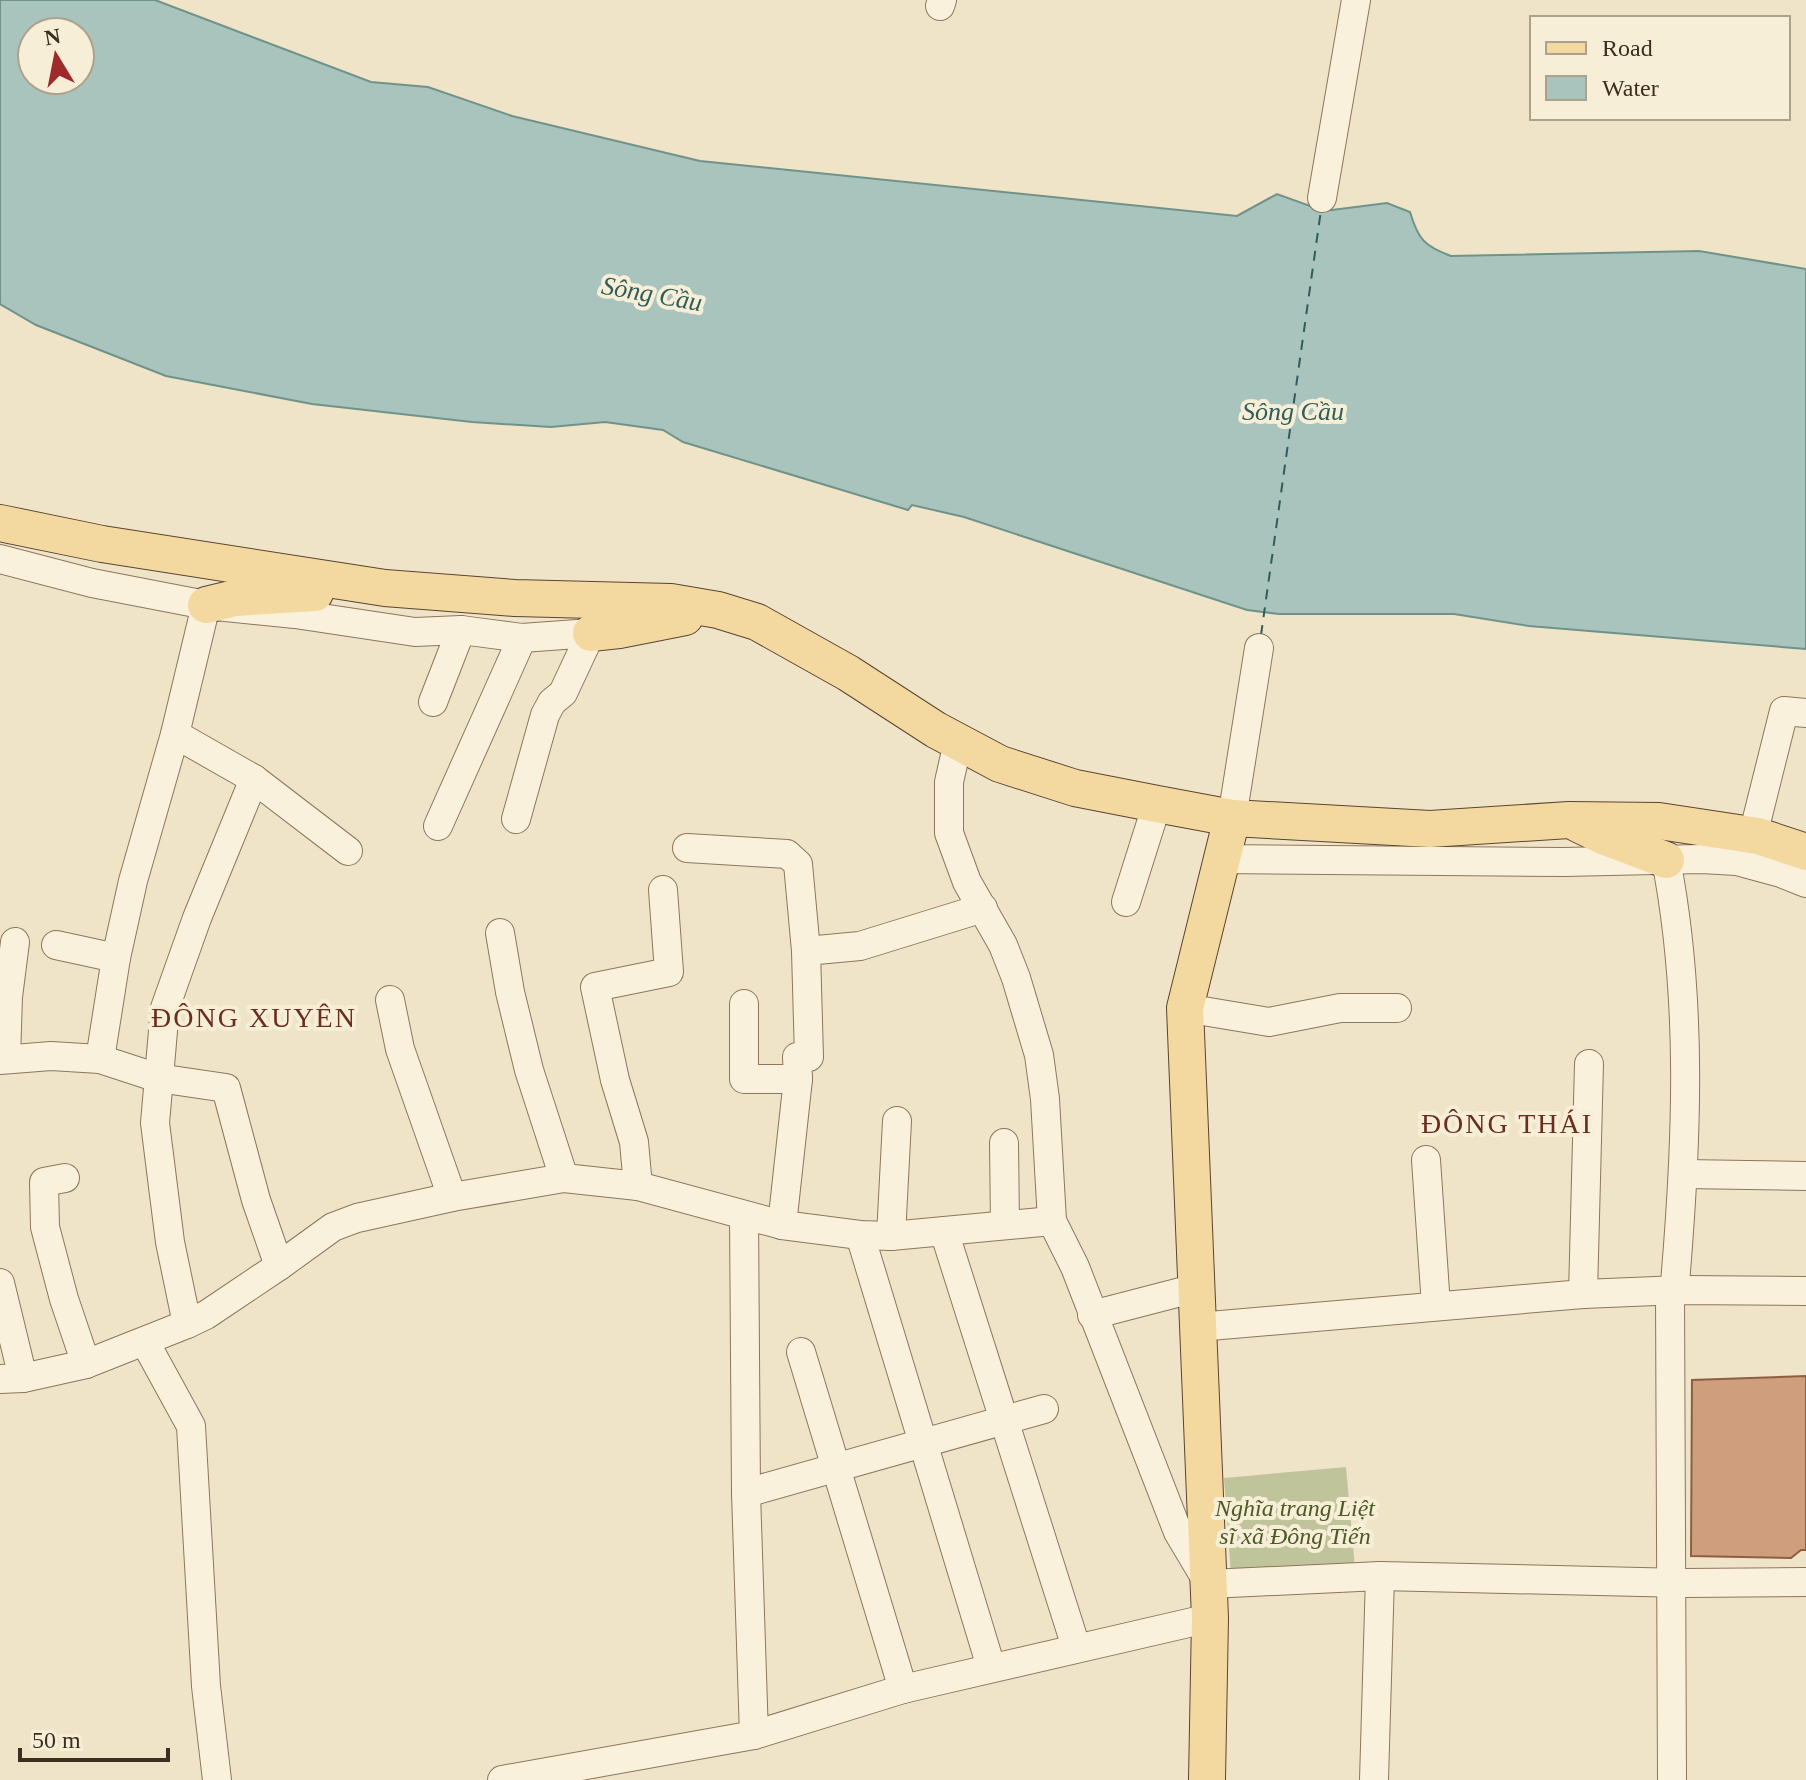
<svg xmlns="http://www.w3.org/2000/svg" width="1806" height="1780" font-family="'Times New Roman',serif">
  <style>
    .cemetery { fill: #bfc49a }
    .water { fill: #a9c4bc; stroke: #6f938a; stroke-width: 2; fill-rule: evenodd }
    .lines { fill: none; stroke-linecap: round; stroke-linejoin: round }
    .ferry { stroke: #2f5d5a; stroke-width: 2; stroke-dasharray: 10 8; stroke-linecap: butt }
    .building { fill: #cf9f7d; stroke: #8d5f41; stroke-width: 2 }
    .minor-casing { stroke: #8d765c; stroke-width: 30 }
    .major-casing { stroke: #5b4430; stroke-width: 38 }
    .minor { stroke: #faf1dc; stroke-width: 28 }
    .major { stroke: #f3d9a0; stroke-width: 36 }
    .labels { text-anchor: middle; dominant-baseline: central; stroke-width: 8; stroke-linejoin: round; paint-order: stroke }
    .park-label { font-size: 24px; font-style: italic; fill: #4d5a26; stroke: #f7eed8 }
    .water-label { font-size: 26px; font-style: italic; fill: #2f5d5a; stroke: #f7eed8 }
    .quarter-label { font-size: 28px; letter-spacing: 2px; fill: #6b2e1e; stroke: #f7eed8 }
  </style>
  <rect width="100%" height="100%" fill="#f0e4c8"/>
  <!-- cemetery -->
  <polygon class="cemetery" points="1346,1467 1355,1568 1231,1574 1224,1478"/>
  <!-- water -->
  <path class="water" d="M0 0H155L371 82 428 87 512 116 700 161 1237 216 1277 194 1324 211 1387 203 1410 212C1418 239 1424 246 1451 256L1699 251 1806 269V649L1529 626 1454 614H1279L1247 610 964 517 912 505 908 510 683 442 663 430 605 422 551 427 472 422 312 404 166 376 36 325 0 304ZM32 32H80V80H32Z"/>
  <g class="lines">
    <!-- ferry -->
    <polyline class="ferry" points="1261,635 1321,210"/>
  </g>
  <!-- building -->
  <polygon class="building" points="1806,1376 1806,1550 1801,1550 1791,1558 1691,1556 1692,1380"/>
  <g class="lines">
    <defs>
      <g id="minor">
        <polyline points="940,6 942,0"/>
        <polyline points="1322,198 1356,0"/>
        <polyline points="0,559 92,583 206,605 295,614 415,632 461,630 522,638 591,633 563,693 552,702 545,715 516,819"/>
        <polyline points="433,702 461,630"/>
        <polyline points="175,734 254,779 348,851"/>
        <polyline points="958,742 949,782 949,833 967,882 1003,945 1016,978 1039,1055 1045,1099 1052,1221 1075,1267 1178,1532 1209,1584 1380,1576 1683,1583 1806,1582"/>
        <polyline points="1232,818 1259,648"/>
        <polyline points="438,826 522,638"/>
        <polyline points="1753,835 1784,711 1806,713"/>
        <polyline points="687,848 787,854 798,864 806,951 809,1057 797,1057 798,1079 782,1225"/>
        <polyline points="1221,859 1564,862 1701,859 1737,861 1781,873 1806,883"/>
        <path d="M1666 860C1693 999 1687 1142 1675 1283L1670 1291 1672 1780"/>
        <polyline points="1126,902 1157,804"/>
        <polyline points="500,933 510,992 529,1070 564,1178"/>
        <polyline points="56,945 116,958"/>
        <polyline points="806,951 860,946 983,908"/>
        <polyline points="390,1000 400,1049 452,1197"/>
        <polyline points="744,1004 744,1079 798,1079"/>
        <polyline points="1185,1008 1269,1022 1340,1008 1397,1008"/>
        <polyline points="6,1059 8,997 15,942"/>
        <polyline points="100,1059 116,958 133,881 175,734 206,605"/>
        <polyline points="0,1060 51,1056 100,1059 158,1078 226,1088 256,1200 279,1266"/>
        <polyline points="1004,1143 1005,1225"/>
        <polyline points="1426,1160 1436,1306"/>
        <polyline points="1684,1174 1806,1176"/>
        <polyline points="65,1178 44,1182 45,1227 64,1299 86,1364"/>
        <polyline points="638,1186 634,1142 615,1080 595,987 669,972 663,890"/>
        <polyline points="744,1216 746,1493 754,1735"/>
        <polyline points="944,1231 1076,1647"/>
        <polyline points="860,1235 991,1667"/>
        <polyline points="891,1236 897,1121"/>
        <polyline points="0,1283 23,1378"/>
        <polyline points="1583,1294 1589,1064"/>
        <polyline points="1092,1315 1196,1288"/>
        <polyline points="187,1324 170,1242 155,1123 165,1008 197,918 254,779"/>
        <polyline points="1198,1327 1583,1294 1680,1290 1806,1291"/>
        <polyline points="145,1342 191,1426 206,1686 217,1780"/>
        <polyline points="801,1352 903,1689"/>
        <polyline points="0,1379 23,1378 86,1364 187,1324 206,1315 279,1266 333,1227 357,1218 452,1197 564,1178 638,1186 782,1225 860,1235 891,1236 1052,1221"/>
        <polyline points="746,1493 1044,1409"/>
        <polyline points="502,1780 754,1735 903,1689 1210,1618"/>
        <polyline points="1374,1780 1380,1576"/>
      </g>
      <g id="major">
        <polyline points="0,523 102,544 385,588 515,598 671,602 718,610 757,622 848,673 936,730 1000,764 1075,788 1157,804 1232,818 1430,829 1569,820 1659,821 1758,836 1806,852"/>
        <polyline points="206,605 235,598 315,593"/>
        <polyline points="591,633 619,630 685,617"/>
        <polyline points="1578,824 1605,837 1666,860"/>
        <polyline points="1207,1780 1210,1618 1185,1008 1232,818"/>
      </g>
    </defs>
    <!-- minor casing -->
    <use href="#minor" class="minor-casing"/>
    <!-- major casing -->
    <use href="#major" class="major-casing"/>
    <!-- minor -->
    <use href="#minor" class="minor"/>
    <!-- major -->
    <use href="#major" class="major"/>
  </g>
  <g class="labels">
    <!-- park labels -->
    <g class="park-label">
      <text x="1295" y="1508">Nghĩa trang Liệt<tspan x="1295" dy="28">sĩ xã Đông Tiến</tspan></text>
    </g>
    <!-- water labels -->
    <g class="water-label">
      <text transform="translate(652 294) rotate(10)">Sông Cầu</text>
      <text x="1293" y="411">Sông Cầu</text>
    </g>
    <!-- quarter labels -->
    <g class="quarter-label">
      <text x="254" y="1017">ĐÔNG XUYÊN</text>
      <text x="1507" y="1123">ĐÔNG THÁI</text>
    </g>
  </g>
  <!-- legend -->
  <rect x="1530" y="16" width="260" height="104" fill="#f7eed8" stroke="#ada18e" stroke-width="2"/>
  <rect x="1546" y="42" width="40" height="12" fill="#f3d9a0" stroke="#ada18e" stroke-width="2"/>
  <text x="1602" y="56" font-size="24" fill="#3d2e20">Road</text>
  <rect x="1546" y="76" width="40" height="24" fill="#a9c4bc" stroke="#ada18e" stroke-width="2"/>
  <text x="1602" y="96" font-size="24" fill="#3d2e20">Water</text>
  <!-- north arrow -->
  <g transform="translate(56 56) rotate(350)"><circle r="38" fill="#f7eed8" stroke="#ada18e" stroke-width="2"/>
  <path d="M0-6L14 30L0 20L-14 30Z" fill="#9e2a2b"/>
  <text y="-12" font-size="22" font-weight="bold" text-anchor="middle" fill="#3d2e20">N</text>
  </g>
  <!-- scale -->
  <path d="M20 1748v12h148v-12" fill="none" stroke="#3d2e20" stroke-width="4"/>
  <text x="32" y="1748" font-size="24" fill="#3d2e20" stroke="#f7eed8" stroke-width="6" paint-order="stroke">50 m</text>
</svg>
